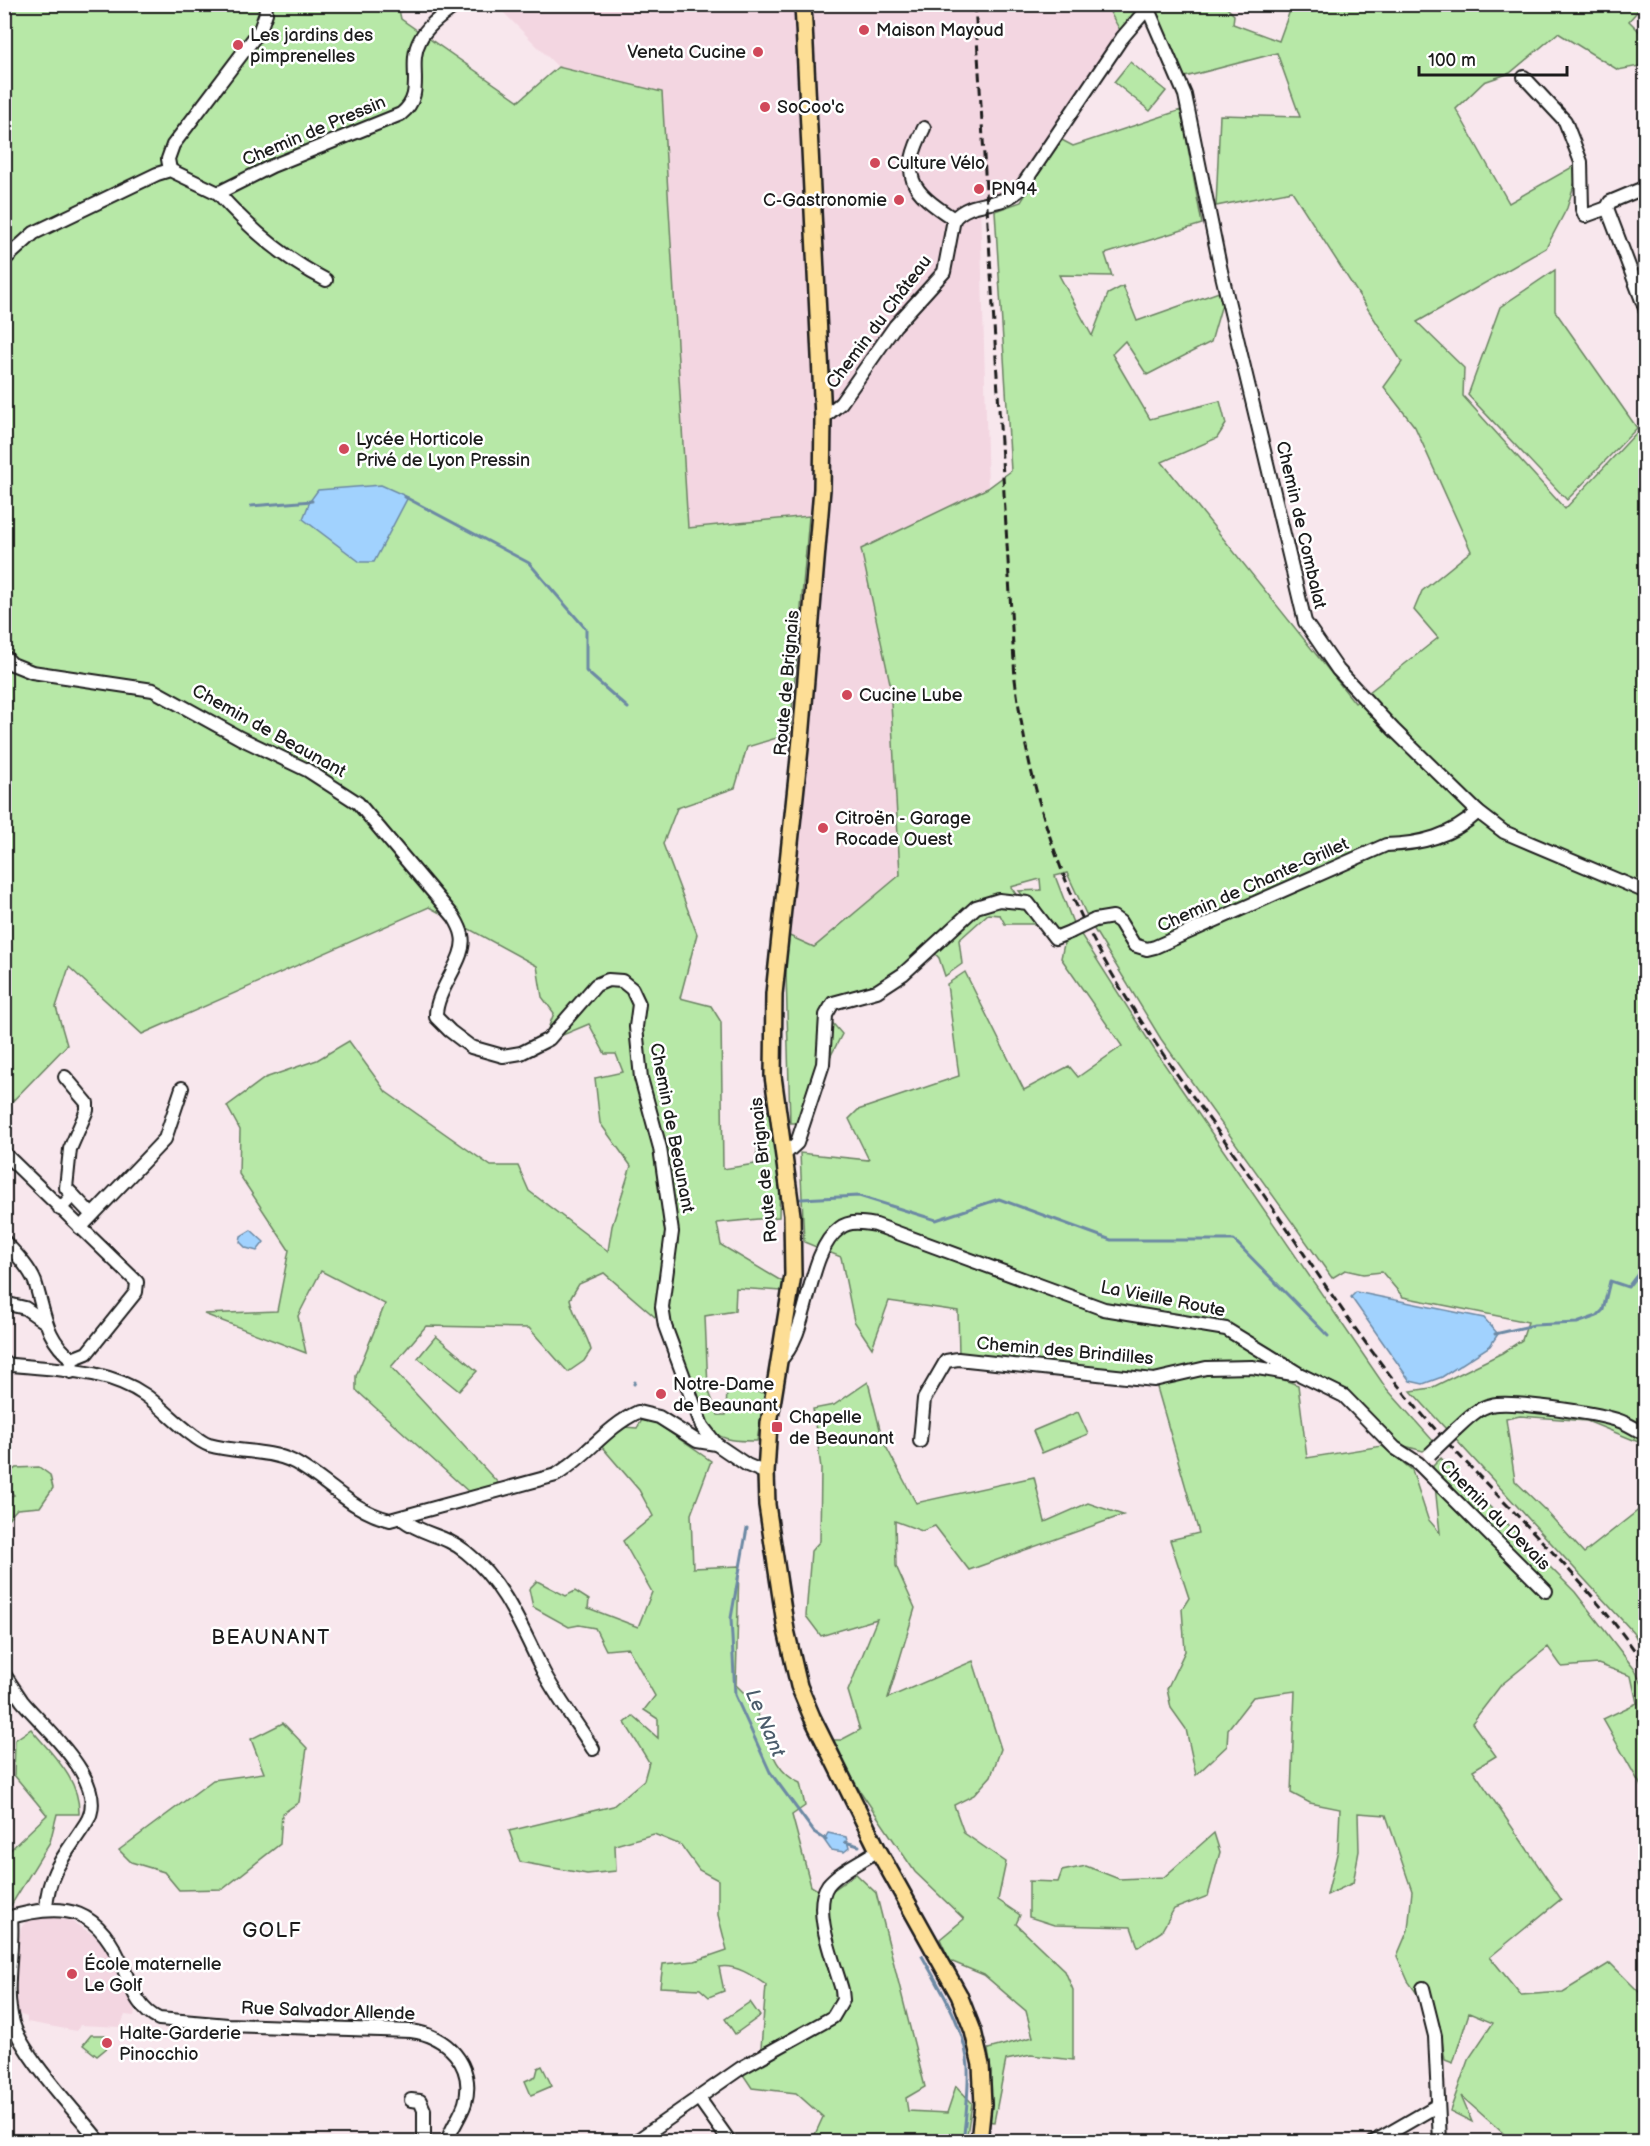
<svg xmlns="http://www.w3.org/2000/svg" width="1650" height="2146" font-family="'Balsamiq Sans',sans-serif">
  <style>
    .built { fill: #f3d6e1 }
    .green { fill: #b7e8a7; stroke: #6a8262; stroke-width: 1.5 }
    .water { fill: #a1d2fe; stroke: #6c89a4; stroke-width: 1.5 }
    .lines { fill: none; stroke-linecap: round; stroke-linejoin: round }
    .stream { stroke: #6c89a4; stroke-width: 3 }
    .minor-casing { stroke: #1c1c1c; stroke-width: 16 }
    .major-casing { stroke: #1c1c1c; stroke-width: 20 }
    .minor { stroke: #fff; stroke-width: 12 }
    .major { stroke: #fdde96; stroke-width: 15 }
    .rail { stroke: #1c1c1c; stroke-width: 3; stroke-dasharray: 9 4.5; stroke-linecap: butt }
    .minor-bridge-casing { stroke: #1c1c1c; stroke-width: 16; stroke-linecap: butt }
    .minor-bridge { stroke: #fff; stroke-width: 12 }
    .poi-dot { fill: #d1495b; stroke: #fff; stroke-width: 2 }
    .labels { text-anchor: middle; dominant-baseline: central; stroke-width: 5; stroke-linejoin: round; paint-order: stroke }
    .poi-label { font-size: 18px; fill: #1c1c1c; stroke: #fff; text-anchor: start }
    .street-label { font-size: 18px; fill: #1c1c1c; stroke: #fff }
    .neighbourhood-label { font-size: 20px; letter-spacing: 1.5px; fill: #1c1c1c; stroke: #fff }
    .water-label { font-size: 20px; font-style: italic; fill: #4b5c6b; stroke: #fff }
  </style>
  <rect width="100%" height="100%" fill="#f8e7ed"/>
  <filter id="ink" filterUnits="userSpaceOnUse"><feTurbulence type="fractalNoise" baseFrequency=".0167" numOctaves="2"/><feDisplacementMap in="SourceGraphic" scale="12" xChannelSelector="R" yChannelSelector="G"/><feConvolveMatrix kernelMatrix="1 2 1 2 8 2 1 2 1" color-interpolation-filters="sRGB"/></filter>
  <g filter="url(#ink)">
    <!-- built -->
    <g class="built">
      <polygon points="496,5 1106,5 1121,32 1015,189 980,203 988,488 861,549 890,683 906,862 900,875 813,947 785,934 807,735 790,734 808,516 688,529 142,166 662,92 558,67"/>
      <polygon points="46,1916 71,1921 99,1938 112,1956 135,2012 134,2016 125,2015 120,2027 80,2025 77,2031 27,2022 27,2017 16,2013 13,1980 21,1928 27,1920"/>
    </g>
    <!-- green -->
    <g class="green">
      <path d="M5 5H398L401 19 519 101 558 67 662 92 688 528 809 516 790 734 747 747 735 788 677 808 663 844 697 934 680 998 711 1006 721 1022 723 1169 755 1164 763 1113 770 1110 780 1179 779 1217 717 1223 721 1245 783 1282 782 1291 736 1288 735 1311 705 1316 708 1389 718 1415H726L727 1388 765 1393 757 1441C743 1441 724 1442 713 1431 695 1414 678 1345 670 1319L655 1317 604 1273 579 1284 570 1299C574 1318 586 1331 591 1350L584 1361 568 1372 529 1328 426 1326 391 1367 500 1485 470 1493 356 1390V1376L385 1304 321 1271 298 1316 306 1353 204 1314 277 1311 289 1250 239 1174 240 1130 227 1106 265 1078 317 1060 349 1041 386 1092 491 1166H518L529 1191 608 1251 612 1226 631 1166 600 1123 595 1078 623 1072 616 1054H605L589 1024 558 1037 546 1034 554 1013 542 997 537 966 429 907 142 1034 69 967 56 1007 67 1045 5 1109Z"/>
      <polygon points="1106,5 1143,5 1121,32"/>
      <polygon points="1159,5 1224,5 1234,15 1233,24 1279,41 1292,5 1643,5 1629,21 1645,37 1645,65 1618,70 1558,33 1510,73 1484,82 1456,109 1509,203 1581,162 1567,208 1546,248 1417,322 1464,368 1463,396 1565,509 1639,430 1645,439 1645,1437 1641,1443 1587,1421 1520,1416 1506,1419 1515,1481 1547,1512 1584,1553 1645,1505 1645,1654 1633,1632 1411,1391 1431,1388 1502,1353 1522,1340 1528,1322 1403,1297 1382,1272 1363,1274 1345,1270 1332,1278 1161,1039 1092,926 1099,923 1094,913 1087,916 1067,873 1055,876 1073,923 1067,926 1070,935 1080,933 1154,1049 1386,1388 1435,1443 1423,1451 1401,1445 1360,1402 1339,1386 1291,1362 1284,1380 1298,1385 1307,1458 1382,1446 1412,1470 1428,1519 1440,1533 1433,1466 1441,1458 1575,1592 1635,1670 1645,1690 1645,1793 1603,1719 1637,1703 1631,1676 1598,1664 1562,1667 1548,1647 1501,1685 1472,1723 1496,1756 1473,1770 1561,1899 1490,1957 1521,1995 1563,1992 1610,1963 1645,1998 1645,2141 1512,2141 1461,2096 1472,2122 1450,2111 1468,2060 1493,2023 1469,2013 1453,2063 1445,2060 1440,2026 1408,1981 1397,1956 1408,1930 1412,1891 1386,1815 1358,1813 1359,1851 1353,1883 1327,1895 1338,1850 1340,1809 1310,1803 1291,1793 1295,1691 1253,1697 1228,1729 1227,1746 1196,1775 1186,1729 1171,1708 1167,1689 1185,1651 1182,1609 1189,1598 1170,1540 1199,1533 1156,1384 959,1354 958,1311 889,1301 872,1348 854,1321 841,1257 804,1242 800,1153 869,1160 849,1119 858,1110 959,1076 947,984 965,972 1024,1090 1069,1066 1078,1077 1122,1046 1061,958 1064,944 1019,891 1041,890 1040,879 1011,887 1036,924 1005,924 1000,915 988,914 959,940 962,964 945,976 939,958 928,946 899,973 824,1013 842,1034 796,1123 790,1123 785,934 814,947 900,875 890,683 861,549 988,488 1011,471 995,211 1021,202 1060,139 1073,146 1181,110 1202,224 1105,254 1112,276 1059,275 1092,336 1108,294 1123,286 1137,321 1219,292 1222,304 1211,342 1147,375 1125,341 1112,354 1150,419 1220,401 1226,424 1217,438 1162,462 1355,703 1438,638 1414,610 1422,591 1471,551 1415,427 1384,387 1402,362 1292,191 1216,206 1220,115 1300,117 1277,53 1181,78 1153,12"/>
      <polygon points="1130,62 1166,91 1150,111 1114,82"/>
      <polygon points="1555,270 1555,311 1637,428 1567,500 1468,395 1500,307"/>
      <polygon points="436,1336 477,1371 459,1391 418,1358"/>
      <polygon points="868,1382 883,1441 916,1503 1034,1477 1045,1522 1088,1503 1123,1515 969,1570 935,1526 922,1531 895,1521 896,1566 915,1608 888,1698 973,1661 1001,1749 991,1776 974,1795 954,1805 964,1833 1006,1862 998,1900 1020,1915 1016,1924 1065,1971 1073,1990 1073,2060 1031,2055 1006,2060 994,2122 987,2121 991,2072 988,2049 1033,2037 1026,2011 984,1975 950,1961 940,1939 964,1919 915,1872 858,1788 831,1740 841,1740 860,1730 848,1691 877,1619 821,1636 806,1616 811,1551 820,1541 821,1468 813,1409 834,1405"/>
      <polygon points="1078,1412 1088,1434 1042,1453 1033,1431"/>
      <path d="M642 1420 656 1423 711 1461 691 1514 693 1568 739 1566 736 1685C741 1690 748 1696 752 1703 769 1729 767 1769 800 1783L805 1806 792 1815 811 1886 826 1895 856 1874 876 1893 925 2087 906 2098 908 2111 947 2113 956 2086 972 2103 966 2141H812L823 2117 796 2093 752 2088 742 2073 835 2021 848 2004 837 1954C837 1968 839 1983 838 1997 835 2019 780 2040 761 2048L766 1985C753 1976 736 1964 719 1967L724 1991 709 1997 700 1989 660 1987 663 1964 695 1961 727 1950 718 1915V1880L699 1870 681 1845 654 1834 615 1845 616 1871 587 1874 520 1862 509 1831 613 1806 644 1780 649 1762 625 1723 633 1716 658 1738V1719L644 1710 655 1696 628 1648 606 1650 595 1628 579 1625 569 1627 533 1607 529 1589 537 1581 566 1596 575 1591 589 1600 588 1608 638 1627 652 1592 623 1541 653 1516 639 1490 602 1447 623 1427 637 1428Z"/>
      <polygon points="39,1467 50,1475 53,1488 40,1507 17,1509 5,1522 5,1499 14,1495 7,1488 5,1475 16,1468"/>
      <polygon points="283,1723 307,1748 299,1802 282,1814 280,1844 223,1889 179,1890 164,1872 131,1862 119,1850 213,1780 264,1773 251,1739"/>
      <path d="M31 1729C52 1755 80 1778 79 1814H57L50 1842 10 1907 5 1909V1855L47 1815 14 1775 15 1740Z"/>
      <polygon points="1214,1833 1220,1852 1208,1896 1174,1909 1161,1932 1138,1947 1131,1927 1054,1925 1029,1917 1029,1881 1058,1882 1062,1871 1086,1866 1119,1879 1164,1877"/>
      <polygon points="750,2002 760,2016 735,2034 725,2019"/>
      <polygon points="91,2035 105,2035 108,2047 97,2056 83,2045"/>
      <polygon points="542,2066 552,2086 531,2095 525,2081 536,2076 538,2068"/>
    </g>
    <!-- water -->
    <g class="water">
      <polygon points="381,485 408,497 374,562 360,562 303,519 310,501 318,490"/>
      <polygon points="251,1230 264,1242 257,1251 246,1248 240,1242 241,1236"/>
      <polygon points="1356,1292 1484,1318 1498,1334 1490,1346 1442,1377 1423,1384 1410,1381 1351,1297"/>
      <polygon points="828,1833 846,1837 849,1848 844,1852 831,1850 824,1840"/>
    </g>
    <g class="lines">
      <!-- stream -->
      <g class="stream">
        <polyline points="405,497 529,563 586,629 586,671 628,708"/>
        <polyline points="251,506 312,501"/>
        <polyline points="801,1199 859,1196 936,1220 999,1199 1111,1240 1234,1240 1328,1336"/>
        <polyline points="1495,1334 1534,1325 1577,1323 1597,1316 1603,1310 1610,1281 1628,1287 1638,1274 1646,1275"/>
        <polyline points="634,1384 635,1382"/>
        <polyline points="747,1528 731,1618 735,1695 770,1772 814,1832 826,1840"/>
        <polyline points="845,1842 859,1846"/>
        <path d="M922 1956C941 1990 965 2027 968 2067 969 2092 966 2117 963 2142"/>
      </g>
      <defs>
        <g id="minor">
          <polyline points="1148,9 1185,95 1221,271 1305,622 1338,670 1394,730 1478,812 1504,832 1646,892"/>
          <polyline points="1524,77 1565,121 1581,162 1582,209 1585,216 1607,208"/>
          <path d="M924 128C900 176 909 190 954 219"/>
          <polyline points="170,170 168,159 173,145 260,30 266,13 265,4"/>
          <polyline points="1646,187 1610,202 1607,208 1646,311"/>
          <path d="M218 193C248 227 285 259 326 280"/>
          <path d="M4 260 34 233 157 174 170 170 218 193 272 166 401 114C427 94 406 65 420 40 427 25 445 14 457 4"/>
          <path d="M823 418 841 403 895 326 944 272 954 219C972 198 999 210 1020 189L1122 38 1151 4"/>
          <path d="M4 656 12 664 32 672 153 690 240 738 307 770 358 803 454 917C457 922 461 929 462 935 468 959 435 989 436 1017L450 1031 471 1047 503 1056 521 1053 549 1039 596 985 608 980 622 981 632 989 639 1004 636 1027 641 1078 660 1148 672 1232 662 1307 665 1326 702 1426 716 1444 747 1465 766 1473"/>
          <path d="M1095 920 1113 917 1120 922 1134 945 1147 949 1155 947 1386 845C1421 844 1452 836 1478 812"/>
          <polyline points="65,1077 87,1103 87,1110 70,1149 66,1188 73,1195"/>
          <polyline points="5,1154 137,1282 136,1292 87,1353 72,1359 71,1372"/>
          <polyline points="785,1154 797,1143 823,1064 826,1015 833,1003 877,991 903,974 976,907 999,900 1028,903 1055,938 1070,932"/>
          <polyline points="60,1209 73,1195 92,1215"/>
          <polyline points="80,1228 165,1139 182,1088"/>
          <path d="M4 1241C15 1253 29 1267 35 1282 45 1313 45 1339 72 1359"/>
          <polyline points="4,1303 25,1308 45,1322"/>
          <path d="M779 1361C811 1334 805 1253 840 1228 850 1220 864 1223 876 1225L1104 1309 1226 1329 1301 1375 1344 1396 1395 1448 1418 1463 1546 1591"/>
          <path d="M4 1364C51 1370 105 1367 145 1395 161 1406 193 1440 209 1445 237 1453 267 1449 294 1462 328 1480 351 1511 390 1520L556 1475C586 1457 606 1427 638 1412L659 1417 697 1441 716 1444"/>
          <path d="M1456 1429C1466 1420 1477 1408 1491 1405 1512 1400 1594 1413 1617 1420 1627 1423 1636 1429 1646 1435"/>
          <polyline points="920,1441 924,1399 946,1361 958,1359 1154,1380 1206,1368 1252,1367 1293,1374"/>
          <path d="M402 1519C424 1536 444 1534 466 1552 504 1582 522 1629 543 1671 557 1698 577 1723 593 1749"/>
          <path d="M4 1674C10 1683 16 1692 22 1701 44 1728 112 1784 86 1823 67 1853 48 1871 46 1908"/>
          <path d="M11 1917C14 1952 3 1988 13 2023 22 2055 77 2113 100 2142"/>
          <path d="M4 1919C67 1900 100 1908 125 1972 133 1991 139 2010 159 2019L228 2025 411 2031C446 2035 476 2065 465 2103 461 2116 451 2128 447 2142"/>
          <polyline points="1423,1988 1435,2036 1440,2142"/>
          <polyline points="698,2097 730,2142"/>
          <polyline points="411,2100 420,2101 424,2110 424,2142"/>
          <path d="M635 2142 741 2068 833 2017 843 2000 842 1990C835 1964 811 1909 828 1885 839 1871 863 1861 878 1850"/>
          <polyline points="1374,2142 1438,2105"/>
        </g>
        <polyline id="major" points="803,4 823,418 822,489 801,739 774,994 773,1076 792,1215 793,1275 769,1423 766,1473 767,1505 786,1630 799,1686 812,1717 878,1850 959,1995 973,2031 981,2065 983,2104 979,2142"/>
      </defs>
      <!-- minor casing -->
      <use href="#minor" class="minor-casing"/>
      <!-- major casing -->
      <use href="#major" class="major-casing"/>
      <!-- minor -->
      <use href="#minor" class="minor"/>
      <!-- major -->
      <use href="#major" class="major"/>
      <!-- rail -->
      <path class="rail" d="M975 4 1015 679C1027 776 1054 870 1102 956 1148 1040 1208 1116 1263 1194 1316 1270 1366 1351 1428 1421 1500 1503 1585 1575 1646 1667"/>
      <defs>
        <g id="minor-bridge">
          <polyline points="1070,932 1095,920"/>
          <polyline points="1430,1454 1456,1429"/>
        </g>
      </defs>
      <!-- minor-bridge casing -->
      <use href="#minor-bridge" class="minor-bridge-casing"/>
      <!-- minor-bridge -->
      <use href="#minor-bridge" class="minor-bridge"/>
    </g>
  </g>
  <!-- markers -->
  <g class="poi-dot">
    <circle cx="864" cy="30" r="6"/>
    <circle cx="238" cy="45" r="6"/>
    <circle cx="758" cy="52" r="6"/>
    <circle cx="765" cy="107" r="6"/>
    <circle cx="875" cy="163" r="6"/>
    <circle cx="979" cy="189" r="6"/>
    <circle cx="899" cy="200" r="6"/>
    <circle cx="344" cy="449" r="6"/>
    <circle cx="847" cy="695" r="6"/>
    <circle cx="823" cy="828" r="6"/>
    <circle cx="661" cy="1394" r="6"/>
    <rect x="771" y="1421" width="12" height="12" rx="3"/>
    <circle cx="72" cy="1974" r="6"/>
    <circle cx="107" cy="2043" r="6"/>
  </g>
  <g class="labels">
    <!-- poi labels -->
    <g class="poi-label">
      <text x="876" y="30">Maison Mayoud</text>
      <text x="250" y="35">Les jardins des<tspan x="250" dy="21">pimprenelles</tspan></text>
      <text x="746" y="52" text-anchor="end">Veneta Cucine</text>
      <text x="777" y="107">SoCoo'c</text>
      <text x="887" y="163">Culture Vélo</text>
      <text x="991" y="189">PN94</text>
      <text x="887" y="200" text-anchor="end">C-Gastronomie</text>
      <text x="356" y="439">Lycée Horticole<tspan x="356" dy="21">Privé de Lyon Pressin</tspan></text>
      <text x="859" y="695">Cucine Lube</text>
      <text x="835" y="818">Citroën - Garage<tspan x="835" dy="21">Rocade Ouest</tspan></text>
      <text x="673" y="1384">Notre-Dame<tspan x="673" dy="21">de Beaunant</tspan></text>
      <text x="789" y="1417">Chapelle<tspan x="789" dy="21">de Beaunant</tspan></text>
      <text x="84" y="1964">École maternelle<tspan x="84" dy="21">Le Golf</tspan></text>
      <text x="119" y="2033">Halte-Garderie<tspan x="119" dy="21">Pinocchio</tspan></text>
    </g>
    <!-- street labels -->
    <g class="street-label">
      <text transform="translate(314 131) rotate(-23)">Chemin de Pressin</text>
      <text transform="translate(879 322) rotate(-53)">Chemin du Château</text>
      <text transform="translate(1301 525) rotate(77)">Chemin de Combalat</text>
      <text transform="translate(787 683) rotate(-85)">Route de Brignais</text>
      <text transform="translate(269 731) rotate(29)">Chemin de Beaunant</text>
      <text transform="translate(1253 885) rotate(-24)">Chemin de Chante-Grillet</text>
      <text transform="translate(672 1128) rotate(79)">Chemin de Beaunant</text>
      <text transform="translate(764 1170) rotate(-96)">Route de Brignais</text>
      <text transform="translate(1163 1299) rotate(11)">La Vieille Route</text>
      <text transform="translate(1065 1351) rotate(5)">Chemin des Brindilles</text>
      <text transform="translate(1495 1515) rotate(45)">Chemin du Devais</text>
      <text transform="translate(328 2011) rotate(2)">Rue Salvador Allende</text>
    </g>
    <!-- neighbourhood labels -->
    <g class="neighbourhood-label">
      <text x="271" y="1638">BEAUNANT</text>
      <text x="272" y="1931">GOLF</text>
    </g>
    <!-- water labels -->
    <g class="water-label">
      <text transform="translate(765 1723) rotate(67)">Le Nant</text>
    </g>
  </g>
  <!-- margin -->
  <rect width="1650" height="2146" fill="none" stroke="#fff" stroke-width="24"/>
  <rect x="12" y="12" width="1626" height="2122" fill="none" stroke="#1c1c1c" stroke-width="2" filter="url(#ink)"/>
  <!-- scale -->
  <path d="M1419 66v9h148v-9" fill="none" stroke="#1c1c1c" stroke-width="3"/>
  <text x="1428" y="66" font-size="18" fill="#1c1c1c" stroke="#ffffff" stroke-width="4.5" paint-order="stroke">100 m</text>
</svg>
